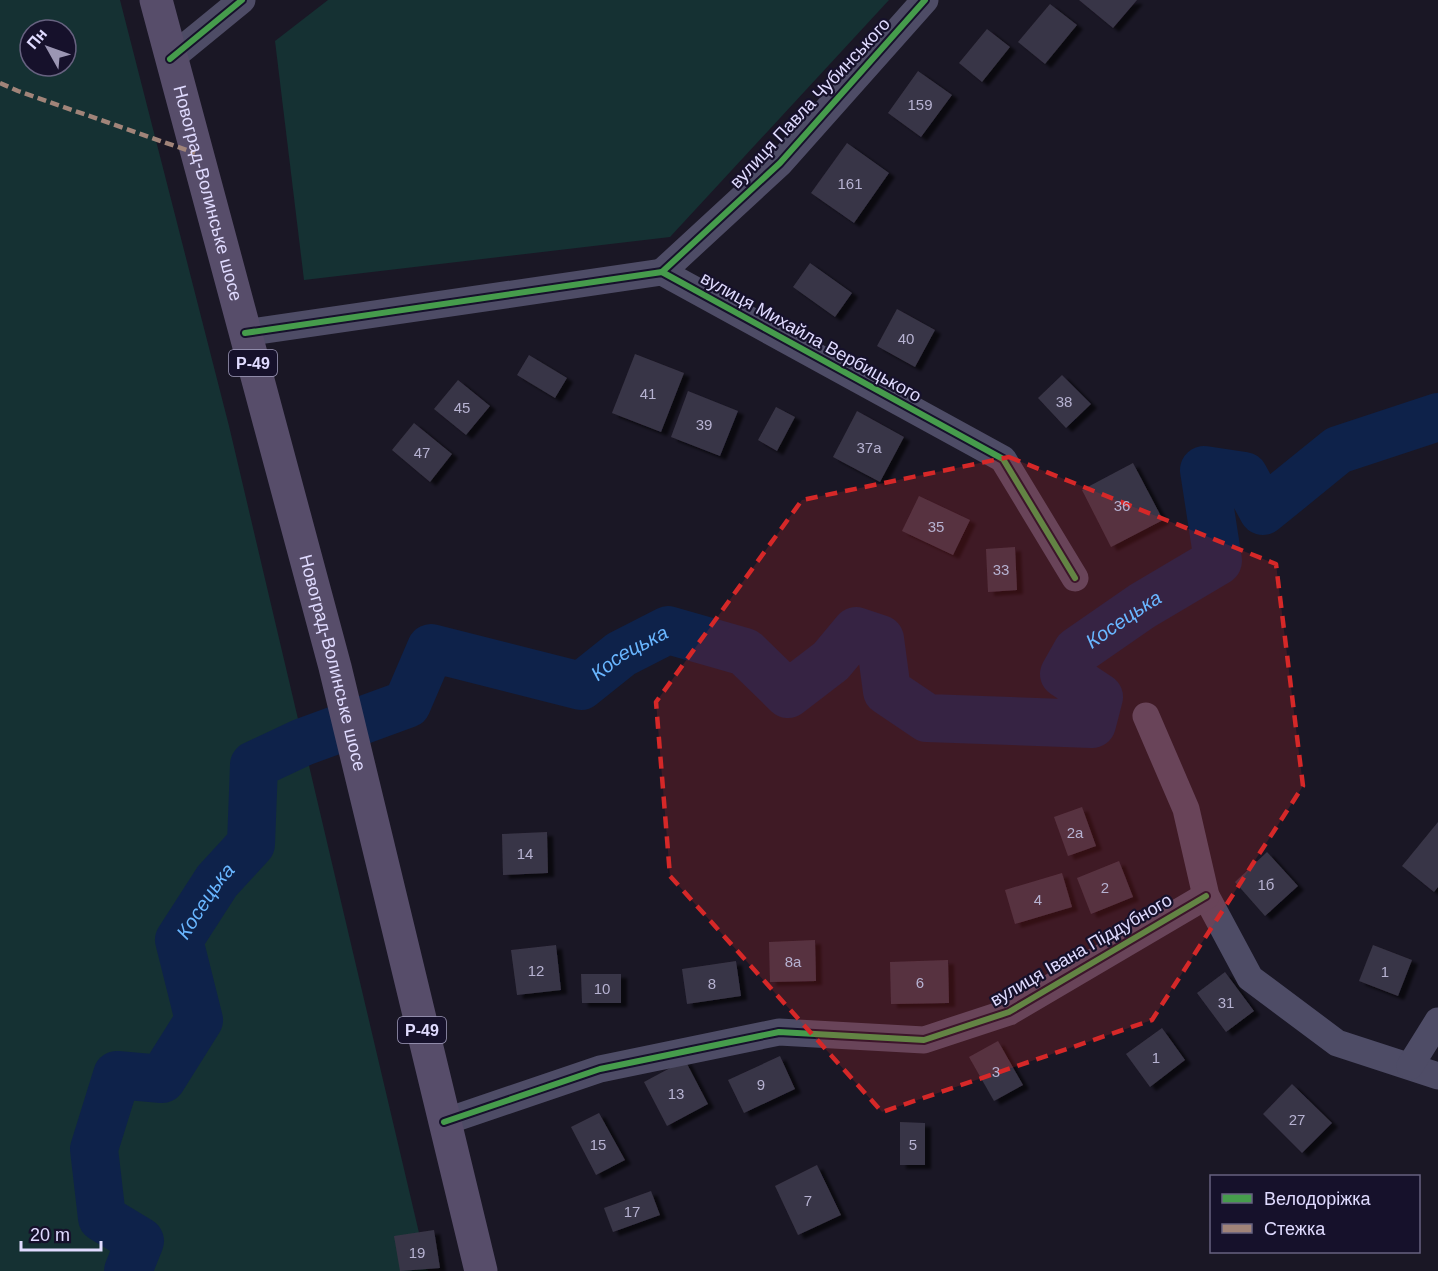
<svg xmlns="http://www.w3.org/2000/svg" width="1438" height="1271" font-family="Helvetica,sans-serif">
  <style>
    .green { fill: #153133; fill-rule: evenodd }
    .water { fill: #0e224a }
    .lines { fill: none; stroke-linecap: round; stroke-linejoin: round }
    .river { stroke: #0e224a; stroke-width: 48 }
    .building { fill: #393546; filter: url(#shadow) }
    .minor { stroke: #4e4c66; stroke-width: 27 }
    .primary { stroke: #574d6a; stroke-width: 33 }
    .quiet { stroke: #a18479; stroke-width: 4.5; stroke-dasharray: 9 4.5; stroke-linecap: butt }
    .cycleway-casing { stroke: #16112b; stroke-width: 10 }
    .cycleway { stroke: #469c4c; stroke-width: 6 }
    .marked { fill: #d62828; fill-opacity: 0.2; stroke: #d62828; stroke-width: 4.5; stroke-dasharray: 12 8; stroke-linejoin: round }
    .labels { text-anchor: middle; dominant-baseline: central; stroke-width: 4.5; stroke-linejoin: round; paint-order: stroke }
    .number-label { font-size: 15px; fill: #b6b2d1 }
    .shield { fill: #16112b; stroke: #a39ebf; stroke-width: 1.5 }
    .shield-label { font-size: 16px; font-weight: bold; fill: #e0dbff }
    .street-label { font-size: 18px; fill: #e0dbff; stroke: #16112b }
    .water-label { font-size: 20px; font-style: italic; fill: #69b6ff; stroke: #16112b }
  </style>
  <defs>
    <filter id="shadow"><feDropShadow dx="6" dy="4" stdDeviation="1.5" flood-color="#0009"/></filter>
  </defs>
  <rect width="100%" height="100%" fill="#1a1725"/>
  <!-- green -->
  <g class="green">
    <path d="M0 0H120L229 426 428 1271H0ZM30 30H66V66H30Z"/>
    <polygon points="328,0 889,0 670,237 304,280 275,41"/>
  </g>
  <!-- water -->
  <g class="water">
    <polygon points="366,703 398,707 402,722 381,728"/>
    <polygon points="291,740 294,760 232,792 245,761"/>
  </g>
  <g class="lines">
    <!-- river -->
    <path class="river" id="s1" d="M128 1271 140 1241 102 1218 94 1149 117 1075 162 1079 199 1020 179 940 217 881 251 844 254 765 303 742 407 704 431 648 581 686 621 654 668 630 745 652 788 694 831 661 856 631 880 639 887 691 927 718 1092 724 1099 697 1064 674 1077 651 1142 606 1218 561 1204 470 1244 476 1263 511 1338 450 1438 417"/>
  </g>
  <!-- building -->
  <g class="building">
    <polygon points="1079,0 1137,0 1113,28"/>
    <polygon points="1050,4 1077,25 1045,64 1018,42"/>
    <polygon points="987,29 1010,47 982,82 959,63"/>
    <polygon points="918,71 952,95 921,137 888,113"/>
    <polygon points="847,143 889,173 854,223 811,193"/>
    <polygon points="810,263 852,293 835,317 793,287"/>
    <polygon points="897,309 935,330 915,367 877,346"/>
    <polygon points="635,354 684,373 661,432 612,413"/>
    <polygon points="529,355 567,378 555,398 517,375"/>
    <polygon points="1062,375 1091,404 1066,428 1038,398"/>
    <polygon points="458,380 490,406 466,435 434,409"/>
    <polygon points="688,391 738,411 720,456 671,437"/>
    <polygon points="776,407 795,417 777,451 758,440"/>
    <polygon points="857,411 904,437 880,482 833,457"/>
    <polygon points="414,423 452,454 430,482 392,450"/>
    <polygon points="1133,463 1163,520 1111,547 1082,490"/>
    <polygon points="919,496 970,520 953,555 902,531"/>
    <polygon points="1015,547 1017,590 988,592 986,549"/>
    <polygon points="1082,807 1096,846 1068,856 1054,817"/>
    <polygon points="1438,822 1438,887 1434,892 1402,866"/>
    <polygon points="547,832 548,873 503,875 502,834"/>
    <polygon points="1267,852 1298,886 1265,916 1235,882"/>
    <polygon points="1119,861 1133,897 1091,914 1077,878"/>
    <polygon points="1062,873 1072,907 1015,924 1005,890"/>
    <polygon points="815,940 816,981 770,982 769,942"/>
    <polygon points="556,945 561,990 517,995 511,950"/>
    <polygon points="1373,945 1412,960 1398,996 1359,981"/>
    <polygon points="948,960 949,1003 891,1004 890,962"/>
    <polygon points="736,961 741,996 687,1004 682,969"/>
    <polygon points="1225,972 1254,1011 1226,1032 1197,993"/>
    <polygon points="581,974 621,974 621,1003 582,1003"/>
    <polygon points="1162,1028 1185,1060 1150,1087 1126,1054"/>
    <polygon points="998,1041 1023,1085 994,1101 969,1057"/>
    <polygon points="780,1056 795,1089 744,1113 728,1080"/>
    <polygon points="685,1060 708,1104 667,1126 644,1082"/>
    <polygon points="1292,1084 1332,1123 1302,1153 1263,1114"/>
    <polygon points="599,1113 625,1160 596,1175 571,1127"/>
    <polygon points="900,1122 925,1123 925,1165 900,1165"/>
    <polygon points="817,1165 841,1215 798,1235 775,1186"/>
    <polygon points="651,1191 660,1215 613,1232 604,1208"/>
    <polygon points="434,1230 440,1268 400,1271 394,1236"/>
  </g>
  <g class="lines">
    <!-- minor -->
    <g class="minor">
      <polyline points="170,59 242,0"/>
      <polyline points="662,272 780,163 925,0"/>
      <polyline points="245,333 662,272 1003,459 1075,578"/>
      <polyline points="1146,716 1186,809 1206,896 1250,978 1337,1043 1438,1076"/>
      <polyline points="1410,1066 1438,1021"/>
      <polyline points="444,1122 600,1069 779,1032 924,1040 1009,1012 1206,896"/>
    </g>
    <!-- primary -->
    <path class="primary" id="s2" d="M156 0 335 667 481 1271"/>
    <!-- quiet -->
    <polyline class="quiet" points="0,83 18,91 195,153"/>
    <defs>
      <g id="cycleway">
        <polyline points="170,59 242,0"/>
        <polyline points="662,272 780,163 925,0"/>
        <polyline points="245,333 662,272 1003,459 1075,578"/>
        <polyline points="444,1122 600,1069 779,1032 924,1040 1009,1012 1206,896"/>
      </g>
    </defs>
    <!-- cycleway casing -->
    <use href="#cycleway" class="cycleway-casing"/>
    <!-- cycleway -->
    <use href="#cycleway" class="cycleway"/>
  </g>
  <!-- marked area -->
  <path class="marked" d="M1009 457 1276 564 1303 786 1152 1020 882 1112 670 876 656 702 802 500Z"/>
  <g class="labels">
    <!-- number labels -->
    <g class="number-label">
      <text x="920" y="104">159</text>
      <text x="850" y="183">161</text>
      <text x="906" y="338">40</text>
      <text x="648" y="393">41</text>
      <text x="1064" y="401">38</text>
      <text x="462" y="407">45</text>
      <text x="704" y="424">39</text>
      <text x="869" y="447">37а</text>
      <text x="422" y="452">47</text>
      <text x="1122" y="505">36</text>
      <text x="936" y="526">35</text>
      <text x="1001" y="569">33</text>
      <text x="1075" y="832">2а</text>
      <text x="525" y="853">14</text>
      <text x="1266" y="884">1б</text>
      <text x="1105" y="887">2</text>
      <text x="1038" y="899">4</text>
      <text x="793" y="961">8а</text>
      <text x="536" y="970">12</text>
      <text x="1385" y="971">1</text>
      <text x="920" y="982">6</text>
      <text x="712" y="983">8</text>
      <text x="602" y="988">10</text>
      <text x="1226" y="1002">31</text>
      <text x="1156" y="1057">1</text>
      <text x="996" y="1071">3</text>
      <text x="761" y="1084">9</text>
      <text x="676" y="1093">13</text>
      <text x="1297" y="1119">27</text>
      <text x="598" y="1144">15</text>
      <text x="913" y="1144">5</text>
      <text x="808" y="1200">7</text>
      <text x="632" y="1211">17</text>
      <text x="417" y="1252">19</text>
    </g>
    <!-- shield labels -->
    <g class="shield">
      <rect x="229" y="350" width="48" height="26" rx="4.5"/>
      <rect x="398" y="1017" width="48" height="26" rx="4.5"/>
    </g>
    <g class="shield-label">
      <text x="253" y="363">Р-49</text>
      <text x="422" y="1030">Р-49</text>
    </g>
    <!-- street labels -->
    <g class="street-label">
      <text transform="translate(810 103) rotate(-47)">вулиця Павла Чубинського</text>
      <text stroke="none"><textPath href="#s2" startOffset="200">Новоград-Волинське шосе</textPath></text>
      <text transform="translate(811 337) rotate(29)">вулиця Михайла Вербицького</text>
      <text stroke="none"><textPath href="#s2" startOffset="686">Новоград-Волинське шосе</textPath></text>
      <text transform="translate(1081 950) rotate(-30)">вулиця Івана Піддубного</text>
    </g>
    <!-- water labels -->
    <g class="water-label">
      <text stroke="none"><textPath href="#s1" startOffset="1782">Косецька</textPath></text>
      <text stroke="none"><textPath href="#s1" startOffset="1060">Косецька</textPath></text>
      <text stroke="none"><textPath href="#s1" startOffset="468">Косецька</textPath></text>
    </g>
  </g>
  <!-- legend -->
  <rect x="1210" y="1175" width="210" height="78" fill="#16112b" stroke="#676280" stroke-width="1.5"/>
  <rect x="1222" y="1194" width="30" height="9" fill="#469c4c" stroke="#676280" stroke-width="1.5"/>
  <text x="1264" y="1205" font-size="18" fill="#e0dbff">Велодоріжка</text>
  <rect x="1222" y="1224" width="30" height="9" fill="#a18479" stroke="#676280" stroke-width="1.5"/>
  <text x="1264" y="1235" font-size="18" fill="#e0dbff">Стежка</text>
  <!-- north arrow -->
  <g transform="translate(48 48) rotate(310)"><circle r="28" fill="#16112b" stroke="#676280" stroke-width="1.5"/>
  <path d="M0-4.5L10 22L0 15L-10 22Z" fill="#9b96b3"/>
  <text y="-9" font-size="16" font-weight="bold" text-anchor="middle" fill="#e0dbff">Пн</text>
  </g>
  <!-- scale -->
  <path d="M21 1241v9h80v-9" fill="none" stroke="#e0dbff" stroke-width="3"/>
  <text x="30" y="1241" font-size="18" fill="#e0dbff" stroke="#16112b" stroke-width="4.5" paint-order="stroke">20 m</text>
</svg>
